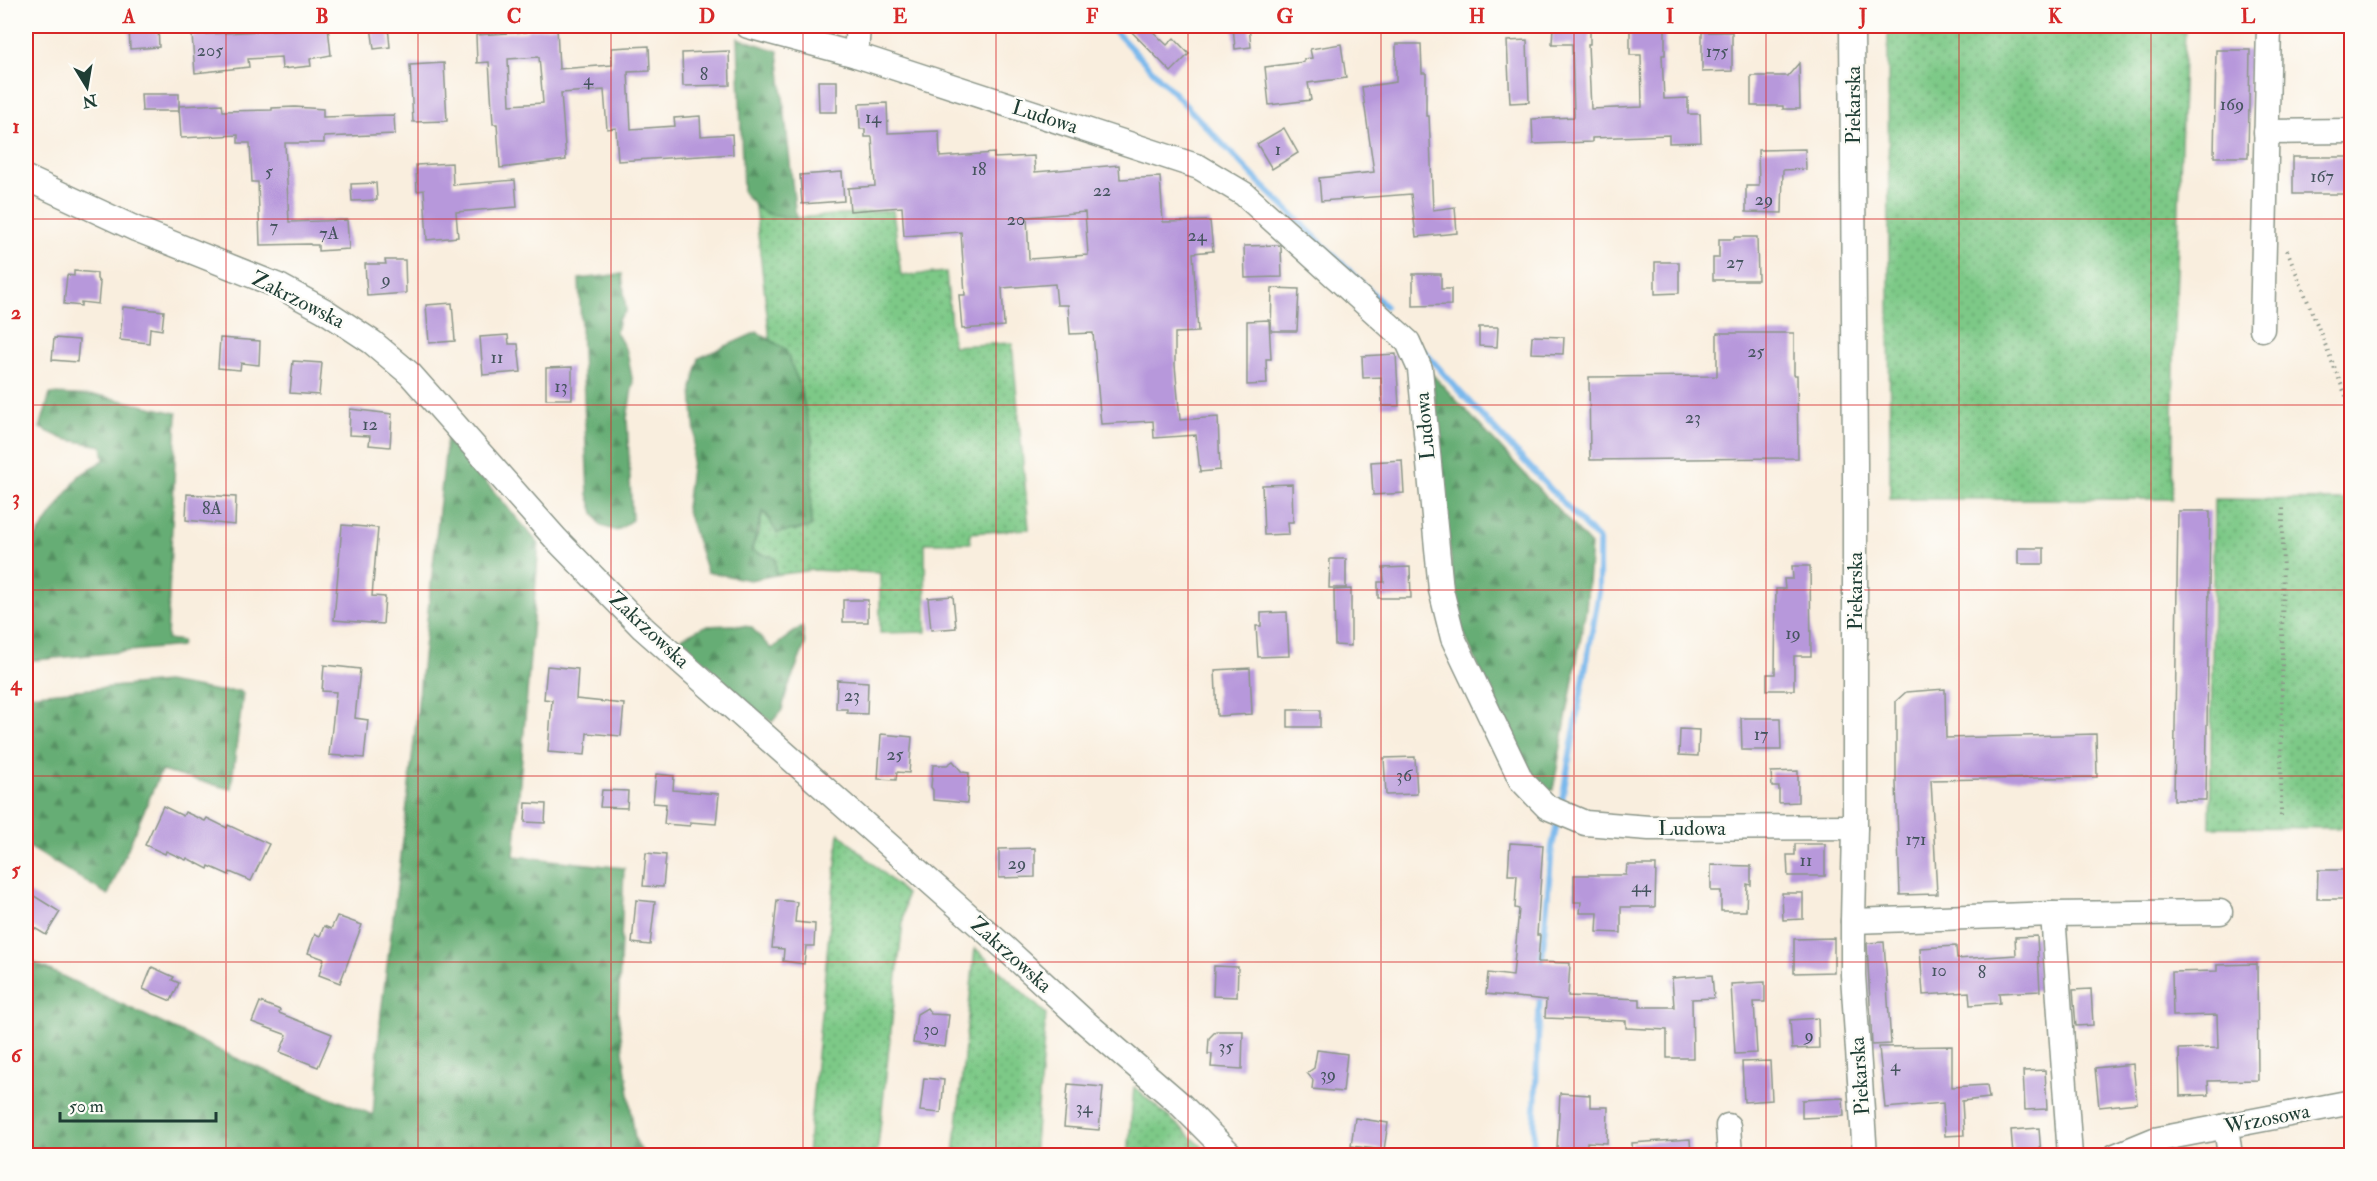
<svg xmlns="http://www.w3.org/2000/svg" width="2377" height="1181" font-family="'IM FELL Double Pica',serif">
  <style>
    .grass { fill: url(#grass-dots); stroke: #4e835e; stroke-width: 1.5 }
    .forest { fill: url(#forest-firs); stroke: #427554; stroke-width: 1.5 }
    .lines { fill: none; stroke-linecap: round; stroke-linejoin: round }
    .stream { stroke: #79b8ec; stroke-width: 6 }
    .building { fill: #b798db; fill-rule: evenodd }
    .minor-casing { stroke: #8c9689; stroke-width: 27 }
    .path { stroke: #8c9689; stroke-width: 4; stroke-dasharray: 1.5 4.5; stroke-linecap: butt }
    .minor { stroke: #fff; stroke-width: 24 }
    .grid { fill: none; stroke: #d62828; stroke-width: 1.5; stroke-opacity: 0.55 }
    .labels { text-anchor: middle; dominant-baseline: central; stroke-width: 5; stroke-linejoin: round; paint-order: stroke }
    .number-label { font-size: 18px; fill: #45545e }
    .street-label { font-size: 21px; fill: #1f3d34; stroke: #fdfcf7 }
    .neatline { fill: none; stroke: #d62828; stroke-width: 2 }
    .grid-label { font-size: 20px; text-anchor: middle; font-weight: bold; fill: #d62828 }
  </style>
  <defs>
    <pattern id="grass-dots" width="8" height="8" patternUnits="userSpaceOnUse" patternTransform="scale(1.5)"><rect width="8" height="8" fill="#7dc987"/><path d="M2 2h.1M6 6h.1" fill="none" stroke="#66a46f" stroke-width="1.8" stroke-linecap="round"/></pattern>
    <pattern id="forest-firs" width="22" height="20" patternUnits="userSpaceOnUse" patternTransform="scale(1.5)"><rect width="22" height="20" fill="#66ad74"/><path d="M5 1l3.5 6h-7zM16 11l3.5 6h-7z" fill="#538e60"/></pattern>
  </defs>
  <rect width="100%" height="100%" fill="#fdfcf7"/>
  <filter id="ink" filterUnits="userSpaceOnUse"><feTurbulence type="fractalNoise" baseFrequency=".0167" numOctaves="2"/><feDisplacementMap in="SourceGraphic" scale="12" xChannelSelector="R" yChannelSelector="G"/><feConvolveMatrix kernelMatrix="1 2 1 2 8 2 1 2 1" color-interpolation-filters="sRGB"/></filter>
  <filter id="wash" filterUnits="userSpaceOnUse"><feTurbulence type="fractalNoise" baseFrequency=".008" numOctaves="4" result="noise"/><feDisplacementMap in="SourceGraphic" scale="24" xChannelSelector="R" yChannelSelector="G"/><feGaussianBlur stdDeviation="1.35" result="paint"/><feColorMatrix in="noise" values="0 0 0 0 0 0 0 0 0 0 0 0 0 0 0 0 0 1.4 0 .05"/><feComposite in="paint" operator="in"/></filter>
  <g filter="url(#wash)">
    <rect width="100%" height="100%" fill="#f9eede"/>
    <!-- grass -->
    <g class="grass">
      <polygon points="1888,26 2185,26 2174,357 2172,499 1890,499"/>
      <polygon points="755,207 775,216 796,218 893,210 901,276 946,272 953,346 1012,343 1029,529 970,533 970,543 925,543 926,632 880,633 880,573 812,570 776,575 775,558 751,551 759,531 763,510 811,527 812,438 785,349 770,340"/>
      <polygon points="2214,499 2351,500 2351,828 2210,827"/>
      <polygon points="839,833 906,894 877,1155 807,1155"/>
      <polygon points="975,948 1046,1014 1034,1155 954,1155"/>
      <polygon points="1134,1087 1212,1155 1128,1155"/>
    </g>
    <!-- forest -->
    <g class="forest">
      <path d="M738 38 778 51 796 218C767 215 762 216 743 192Z"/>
      <polygon points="622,274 626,311 619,318 616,332 627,352 633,383 627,418 632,520 617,531 601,526 594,513 588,494 579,279"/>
      <polygon points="757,332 785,349 800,386 812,438 811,527 777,533 763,511 751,551 775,558 776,575 750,580 707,572 686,508 695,436 692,388 699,358"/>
      <polygon points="1432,374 1591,545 1586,609 1553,790 1544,791 1526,772 1461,627 1453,582"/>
      <polygon points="50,394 102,396 177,413 167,639 182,641 181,646 26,661 26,551 79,476 104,460 102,446 64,439 40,428"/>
      <polygon points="447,437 539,544 514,856 624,868 618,1013 635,1139 644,1155 26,1155 26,959 242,1061 373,1115 381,1013 404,832"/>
      <polygon points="733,625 751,627 771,649 802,626 805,645 787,690 782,710 772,722 724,688 681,638 705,626"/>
      <polygon points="166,682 218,691 240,691 243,694 231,789 161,771 108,895 26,845 26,695"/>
    </g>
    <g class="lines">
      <!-- stream -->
      <g class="stream">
        <polyline points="1110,26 1256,179 1385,306"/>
        <polyline points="1423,350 1460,392 1599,541 1599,592 1562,800"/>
        <polyline points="1541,970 1552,847 1557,824"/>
        <polyline points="1533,1156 1540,992"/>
      </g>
    </g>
    <g id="blocks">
      <!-- building -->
      <g class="building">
        <polygon points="129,26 158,26 159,47 130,49"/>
        <polygon points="371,26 388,26 390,47 374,49"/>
        <polygon points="1126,26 1147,26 1167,45 1174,38 1189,54 1171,72"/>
        <polygon points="1233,26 1249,26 1251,47 1235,49"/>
        <polygon points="1553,26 1590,26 1590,44 1588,44 1591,109 1642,107 1641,55 1630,55 1630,26 1665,26 1665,55 1662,55 1664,99 1688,98 1688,114 1700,114 1701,142 1669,143 1669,135 1592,138 1592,142 1533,144 1532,119 1574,117 1572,44 1552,44"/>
        <polygon points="328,27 331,55 310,59 311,66 282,69 281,57 248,59 249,67 195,73 192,35"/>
        <path d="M557 27 559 69 612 65V48L649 46 650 71 628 72 631 129 675 126 674 118 700 116 701 136 732 134 733 154 618 161 616 128 607 129 604 90 561 93 566 160 500 168 497 124H493L489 62 477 63 476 35 527 32V30ZM539 57 543 103 510 105 508 59Z"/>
        <polygon points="1702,32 1732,32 1732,71 1702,72"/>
        <polygon points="1527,40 1529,102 1510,103 1507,41"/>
        <polygon points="1341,44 1346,78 1308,83 1311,100 1269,105 1265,67 1304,62 1304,59 1312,58 1310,49"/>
        <polygon points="1396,44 1421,44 1422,73 1426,73 1426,116 1429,116 1433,210 1455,207 1457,233 1416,237 1411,194 1321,201 1319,178 1374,172 1362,87 1396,82"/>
        <polygon points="2216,50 2250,50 2248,157 2214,157"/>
        <polygon points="729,51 730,85 683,86 682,53"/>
        <polygon points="444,63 447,121 413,122 410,65"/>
        <polygon points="1799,63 1800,109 1783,109 1783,106 1751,106 1751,76 1788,76"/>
        <polygon points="818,81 837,81 837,112 819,112"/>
        <polygon points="141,94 179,94 179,111 142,111"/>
        <path d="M887 103 888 133 939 131 940 157 994 153V158L1034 156 1035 172 1119 165 1120 179 1160 177 1163 222 1210 221 1213 251 1193 253 1198 332 1175 333V365L1180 420 1218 417 1220 470 1200 472 1196 435 1154 438 1153 421 1101 424 1093 333 1070 334 1068 305H1057L1055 284 1002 288 1004 326 962 329 959 295H965L961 232 904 236 902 207 850 211 848 188 875 186 872 137H865V129H860L859 104ZM1085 212 1088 255 1029 259 1027 217Z"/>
        <polygon points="222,104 223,111 272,110 272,108 295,107 323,109 323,117 394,115 395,134 324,137 324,143 285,143 289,222 347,220 349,249 318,251 318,245 311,245 310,244 260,245 258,182 252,182 250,143 238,143 238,135 181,138 179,106"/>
        <polygon points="1284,128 1298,153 1272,169 1257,144"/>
        <polygon points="1805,149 1806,169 1783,170 1782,213 1746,212 1746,186 1759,186 1758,150"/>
        <rect x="2293" y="157" width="59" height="37"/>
        <polygon points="452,163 453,185 515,180 517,207 456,212 458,237 427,240 424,190 417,191 416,165"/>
        <polygon points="842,172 844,201 802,204 800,175"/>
        <polygon points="376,183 377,200 352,201 351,184"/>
        <polygon points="1734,237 1757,237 1758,280 1713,280 1713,258 1719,258 1719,239 1734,239"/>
        <polygon points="1279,245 1281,247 1282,277 1245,278 1244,246"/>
        <polygon points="385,260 405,260 406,293 367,296 365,264 386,264"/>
        <polygon points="1655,262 1679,262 1679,293 1655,294"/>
        <polygon points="74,271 97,273 97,279 100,283 98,304 81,302 81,306 64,304 67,275 74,276"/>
        <polygon points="1413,274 1441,274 1441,289 1451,289 1451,305 1413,306"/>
        <polygon points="1272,288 1299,289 1297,331 1271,331"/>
        <polygon points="452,303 455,341 429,343 426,305"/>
        <polygon points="123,307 164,311 162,330 150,328 149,343 120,340"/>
        <polygon points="1269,320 1271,359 1266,359 1267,384 1247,385 1247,321"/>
        <polygon points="1479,327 1498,327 1497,347 1479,346"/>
        <polygon points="1717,333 1794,333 1794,375 1797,375 1798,458 1590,460 1589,377 1717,376"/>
        <polygon points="508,335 509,344 518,344 521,372 483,375 480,337"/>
        <polygon points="1532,336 1564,337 1563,354 1531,353"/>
        <polygon points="54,338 79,340 77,362 52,360"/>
        <polygon points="220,338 260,341 259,365 241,363 240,370 218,368"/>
        <polygon points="1396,354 1399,406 1382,406 1381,377 1363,378 1362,356"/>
        <polygon points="293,361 322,363 319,395 290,393"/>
        <polygon points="572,367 572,399 546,399 546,368"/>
        <polygon points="350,409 392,414 390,447 369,445 370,436 349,435"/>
        <polygon points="1402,460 1404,493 1373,495 1371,462"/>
        <polygon points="1292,484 1293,522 1288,522 1289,534 1264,535 1262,485"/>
        <polygon points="187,494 236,497 235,525 186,520"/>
        <polygon points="2178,511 2210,511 2206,800 2174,800"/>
        <polygon points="342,525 378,528 372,596 385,597 383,624 334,620"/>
        <rect x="2018" y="548" width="26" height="16"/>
        <polygon points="1330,559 1346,559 1346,588 1329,588"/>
        <polygon points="1792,566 1810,566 1811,656 1794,656 1794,690 1767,690 1767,674 1775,674 1776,589 1785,589 1784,579 1793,579"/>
        <polygon points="1410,567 1411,598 1378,598 1378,582 1384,582 1383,568"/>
        <polygon points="1351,589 1351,646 1335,645 1334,590"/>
        <polygon points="953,596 956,628 931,630 928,598"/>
        <rect x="843" y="600" width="25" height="22"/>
        <polygon points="1287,612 1289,656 1258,657 1256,626 1261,626 1261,613"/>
        <polygon points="324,665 360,669 355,718 368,720 364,758 329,755 336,692 322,691"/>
        <polygon points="547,666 578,669 576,699 624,704 621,736 587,733 585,755 548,752 552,700 544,699"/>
        <polygon points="1250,668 1252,714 1217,716 1215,670"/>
        <polygon points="837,680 868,682 867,714 847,713 847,709 836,709"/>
        <polygon points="1945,689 1946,738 2096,734 2097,777 1931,780 1937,894 1900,895 1896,783 1896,701 1906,692"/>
        <rect x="1288" y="710" width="32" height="17"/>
        <polygon points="1741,718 1780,718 1781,750 1742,750"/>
        <polygon points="1680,729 1699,730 1698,756 1679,755"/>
        <polygon points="881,734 912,737 909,773 897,772 896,780 878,779"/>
        <polygon points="1415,757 1417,794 1386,795 1384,758"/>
        <polygon points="953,761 962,772 969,773 967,803 933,800 933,790 931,787 933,765 947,765"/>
        <polygon points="1798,771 1798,802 1779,803 1779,787 1772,787 1771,772"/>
        <polygon points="656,774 674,776 673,790 719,794 716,824 690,822 690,826 664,824 666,804 653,803"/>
        <polygon points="602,790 628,791 627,808 600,807"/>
        <polygon points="526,803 546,804 545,823 525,822"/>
        <polygon points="163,806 183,816 185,812 205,821 207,818 227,828 228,825 269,844 251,881 230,872 229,875 209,866 208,869 187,858 186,860 166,851 165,854 145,845"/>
        <polygon points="1510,843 1543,845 1537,935 1540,935 1538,962 1570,963 1568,996 1640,999 1640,1007 1674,1007 1672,978 1712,975 1714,998 1692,999 1693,1058 1667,1058 1667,1030 1626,1028 1626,1021 1545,1018 1546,1000 1486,994 1488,973 1513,976 1519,909 1515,908 1517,875 1508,875"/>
        <polygon points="1795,844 1825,844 1825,876 1788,876 1787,855 1795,855"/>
        <polygon points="1035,848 1035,877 999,878 999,849"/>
        <polygon points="646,853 666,855 663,887 643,886"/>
        <polygon points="1627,865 1656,865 1655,907 1621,907 1621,933 1597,932 1598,913 1580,913 1581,902 1574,902 1574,875 1626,875"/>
        <polygon points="1711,865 1751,866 1751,885 1747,884 1746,911 1721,911 1721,891 1711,891"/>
        <polygon points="2318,870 2352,870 2352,899 2317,899"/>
        <polygon points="26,891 60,912 46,935 26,923"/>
        <polygon points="1782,893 1803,893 1803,919 1783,920"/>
        <polygon points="636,900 655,902 650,945 632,943"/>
        <polygon points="777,900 797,902 795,922 815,924 814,946 806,946 804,964 783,961 784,949 772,948"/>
        <polygon points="337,916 362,925 340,983 319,975 324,959 308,953 315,934 320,936 324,926 331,929"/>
        <polygon points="2037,936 2040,991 1999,993 2000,1003 1970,1005 1969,992 1923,995 1920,948 1956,946 1957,959 2016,955 2015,937"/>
        <polygon points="1834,938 1834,972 1794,973 1794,939"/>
        <polygon points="1884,942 1891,1044 1872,1045 1867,943"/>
        <polygon points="2257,964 2258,1080 2208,1081 2209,1095 2180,1096 2179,1049 2218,1048 2217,1015 2173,1016 2172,972 2217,971 2217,965"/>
        <polygon points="1214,966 1238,967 1237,997 1213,996"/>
        <polygon points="152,967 174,977 172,980 179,983 171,1001 143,989"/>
        <polygon points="1765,982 1765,1002 1754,1002 1757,1053 1735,1054 1731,984"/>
        <polygon points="2091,989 2093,1025 2076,1026 2073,990"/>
        <polygon points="260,1002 280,1010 279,1013 332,1034 318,1067 280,1052 287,1035 252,1022"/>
        <polygon points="927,1008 931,1014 949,1015 945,1047 913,1043 917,1014"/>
        <polygon points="1818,1018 1819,1048 1792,1049 1790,1020"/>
        <polygon points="1216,1031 1243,1031 1242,1069 1211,1067 1212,1054 1208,1054 1209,1038"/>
        <polygon points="1952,1046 1952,1087 1987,1085 1989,1098 1962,1101 1964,1135 1945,1136 1943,1103 1885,1108 1879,1047"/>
        <polygon points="1317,1050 1347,1054 1343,1092 1312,1089 1313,1080 1307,1073 1314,1068"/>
        <polygon points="1770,1061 1772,1100 1744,1102 1742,1062"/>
        <polygon points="2133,1064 2137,1103 2099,1107 2095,1068"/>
        <polygon points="2045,1070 2047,1109 2025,1110 2023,1071"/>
        <polygon points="924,1078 944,1080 941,1113 920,1111"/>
        <polygon points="1068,1084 1103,1087 1099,1130 1064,1127"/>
        <polygon points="1560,1093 1590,1095 1590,1107 1608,1107 1607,1143 1587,1142 1587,1150 1557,1149"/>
        <polygon points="1843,1098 1844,1116 1802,1118 1802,1100"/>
        <polygon points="1355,1118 1388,1123 1384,1150 1351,1146"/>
        <polygon points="2039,1128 2041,1155 2013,1155 2011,1130"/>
        <polygon points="1690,1139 1691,1155 1633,1155 1632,1143"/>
      </g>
    </g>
  </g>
  <g filter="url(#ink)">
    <use href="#blocks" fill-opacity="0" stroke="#8c9689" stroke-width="1.5"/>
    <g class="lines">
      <defs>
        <g id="minor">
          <polyline points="748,26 856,55"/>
          <polyline points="858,26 856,55 1199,167 1244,194 1408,342 1420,369 1441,590 1453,638 1521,780 1547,807 1585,823 1649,828 1855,827"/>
          <polyline points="1852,26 1855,463 1855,827 1853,921 1853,975 1865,1156"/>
          <polyline points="2266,132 2352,131"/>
          <polyline points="26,178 136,229 281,287 325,311 372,342 410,374 556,539 643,628 1005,948 1084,1021 1179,1103 1232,1156"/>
          <polyline points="2262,329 2269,26"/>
          <polyline points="2053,914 2070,1156"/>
          <polyline points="1853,921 2053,914 2220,912"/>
          <polyline points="1728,1126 1730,1156"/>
          <polyline points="2226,1126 2230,1156"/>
          <polyline points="2115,1156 2154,1140 2352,1102"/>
        </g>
      </defs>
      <!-- minor casing -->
      <use href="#minor" class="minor-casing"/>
      <!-- path -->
      <g class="path">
        <polyline points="2287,250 2352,411"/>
        <polyline points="2281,816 2283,508"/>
      </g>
      <!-- minor -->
      <use href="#minor" class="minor"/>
    </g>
  </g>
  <!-- grid -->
  <path class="grid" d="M226 26V1156M418 26V1156M611 26V1156M803 26V1156M996 26V1156M1188 26V1156M1381 26V1156M1574 26V1156M1766 26V1156M1959 26V1156M2151 26V1156M26 219H2352M26 405H2352M26 590H2352M26 776H2352M26 962H2352"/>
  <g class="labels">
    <!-- number labels -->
    <g class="number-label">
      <text x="210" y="50">205</text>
      <text x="1717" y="51">175</text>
      <text x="704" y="74">8</text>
      <text x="588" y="79">4</text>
      <text x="2232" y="104">169</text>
      <text x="873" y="117">14</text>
      <text x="1278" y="149">1</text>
      <text x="979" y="169">18</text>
      <text x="269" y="171">5</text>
      <text x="2322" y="176">167</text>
      <text x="1102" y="190">22</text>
      <text x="1764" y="199">29</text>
      <text x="1016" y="219">20</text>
      <text x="274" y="226">7</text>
      <text x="329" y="233">7A</text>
      <text x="1197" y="235">24</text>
      <text x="1735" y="262">27</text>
      <text x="386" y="279">9</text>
      <text x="1756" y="351">25</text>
      <text x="497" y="357">11</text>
      <text x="561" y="386">13</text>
      <text x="1693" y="417">23</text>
      <text x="370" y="424">12</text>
      <text x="212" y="508">8A</text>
      <text x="1793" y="633">19</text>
      <text x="852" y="695">23</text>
      <text x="1761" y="734">17</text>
      <text x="895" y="754">25</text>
      <text x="1404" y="775">36</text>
      <text x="1916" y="839">171</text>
      <text x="1806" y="860">11</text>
      <text x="1017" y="863">29</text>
      <text x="1641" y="886">44</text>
      <text x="1939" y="970">10</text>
      <text x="1982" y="972">8</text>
      <text x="931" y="1029">30</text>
      <text x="1809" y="1035">9</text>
      <text x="1226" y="1046">35</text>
      <text x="1895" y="1065">4</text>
      <text x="1328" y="1074">39</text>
      <text x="1084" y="1107">34</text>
    </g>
    <!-- street labels -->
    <g class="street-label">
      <text transform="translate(1853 105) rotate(-90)">Piekarska</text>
      <text transform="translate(1045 117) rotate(18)">Ludowa</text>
      <text transform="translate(298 300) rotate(27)">Zakrzowska</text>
      <text transform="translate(1425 426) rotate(-95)">Ludowa</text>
      <text transform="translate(1855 591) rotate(-90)">Piekarska</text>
      <text transform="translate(649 630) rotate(43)">Zakrzowska</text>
      <text x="1692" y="828">Ludowa</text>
      <text transform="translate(1011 955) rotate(42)">Zakrzowska</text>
      <text transform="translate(1860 1076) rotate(-94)">Piekarska</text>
      <text transform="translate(2267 1119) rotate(-11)">Wrzosowa</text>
    </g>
  </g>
  <!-- margin -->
  <rect width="2377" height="1181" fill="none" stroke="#fdfcf7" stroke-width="66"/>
  <!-- north arrow -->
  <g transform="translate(87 87) rotate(169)" stroke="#fdfcf7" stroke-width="4.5" paint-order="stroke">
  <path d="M0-4.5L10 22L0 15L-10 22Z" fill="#1f3d34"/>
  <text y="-9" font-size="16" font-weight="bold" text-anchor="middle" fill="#1f3d34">N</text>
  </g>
  <!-- scale -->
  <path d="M60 1112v9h156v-9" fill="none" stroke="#1f3d34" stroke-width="3"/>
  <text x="69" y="1112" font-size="18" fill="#1f3d34" stroke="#fdfcf7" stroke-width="4.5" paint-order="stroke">50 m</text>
  <rect x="33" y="33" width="2311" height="1115" class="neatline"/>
  <g class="grid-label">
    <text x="129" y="23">A</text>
    <text x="322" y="23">B</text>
    <text x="514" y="23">C</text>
    <text x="707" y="23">D</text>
    <text x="900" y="23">E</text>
    <text x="1092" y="23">F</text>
    <text x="1285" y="23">G</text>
    <text x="1477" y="23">H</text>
    <text x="1670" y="23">I</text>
    <text x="1863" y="23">J</text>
    <text x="2055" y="23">K</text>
    <text x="2248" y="23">L</text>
    <text x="16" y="133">1</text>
    <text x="16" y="319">2</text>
    <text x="16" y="504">3</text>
    <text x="16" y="690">4</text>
    <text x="16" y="876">5</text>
    <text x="16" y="1062">6</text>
  </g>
</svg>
